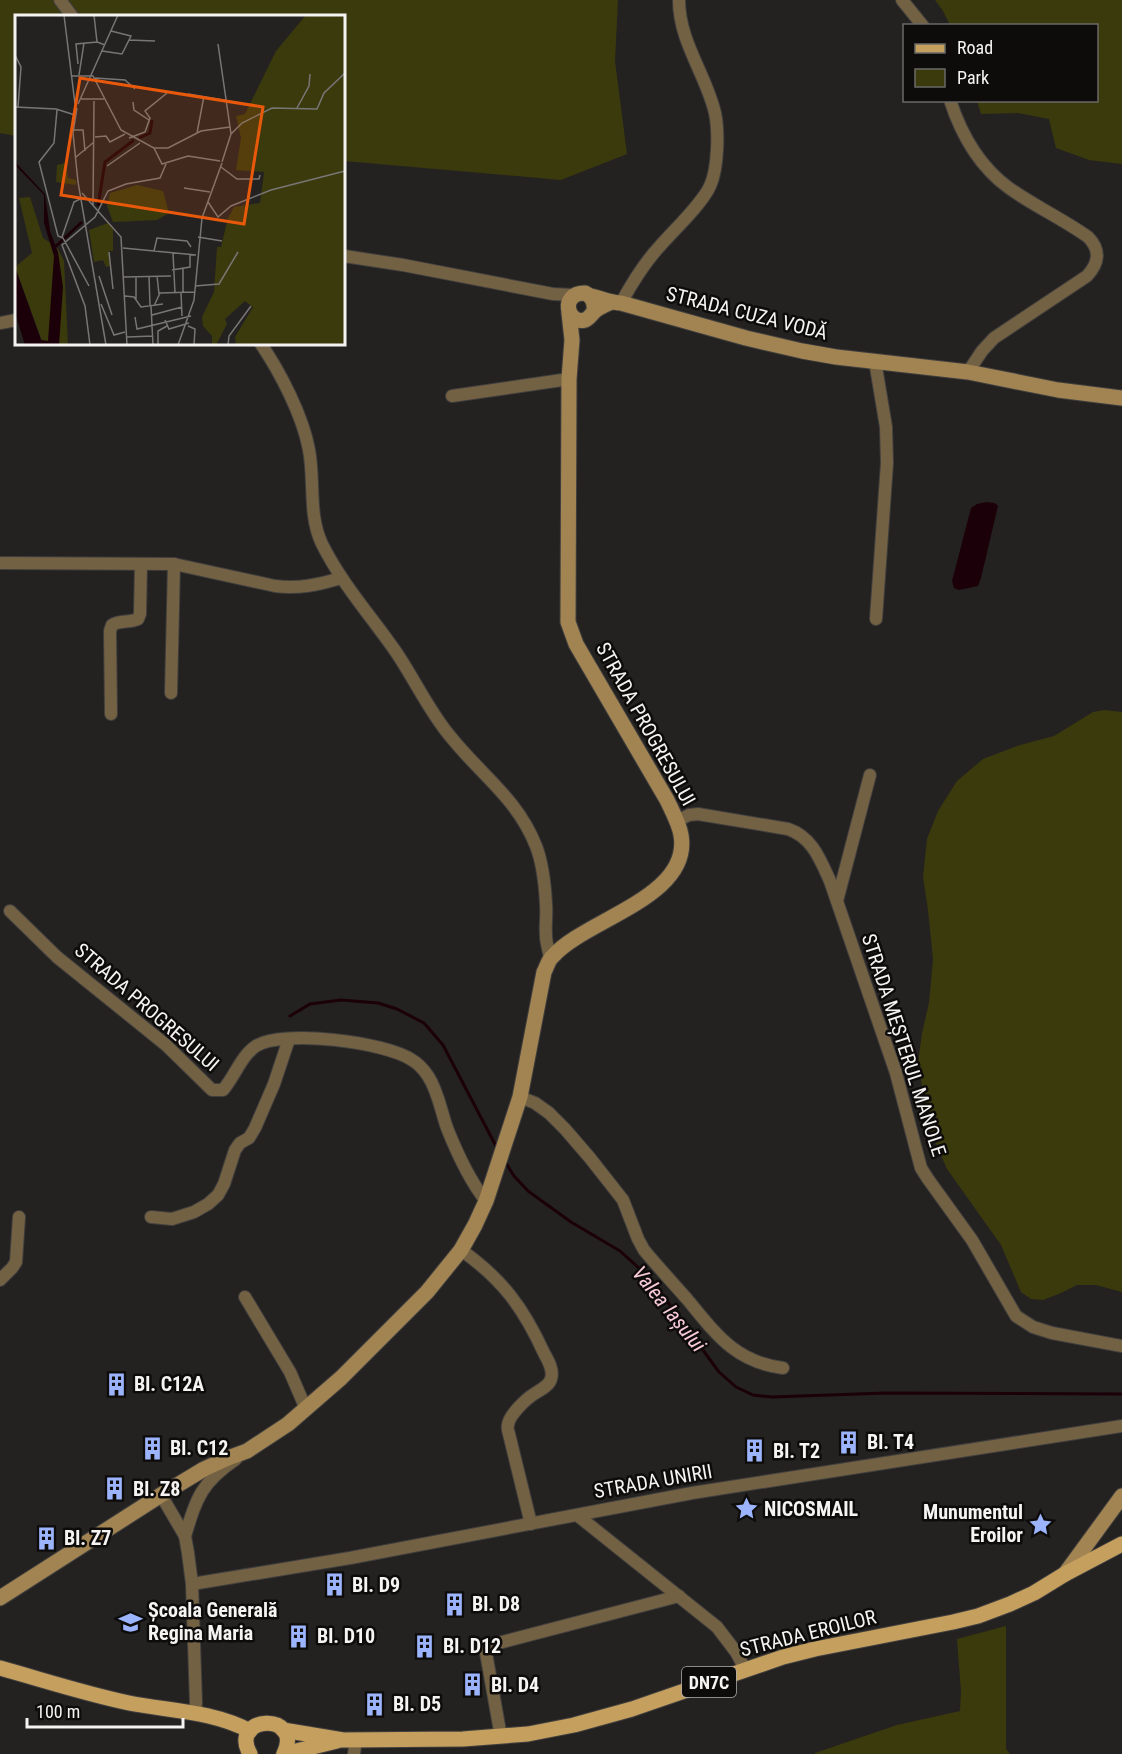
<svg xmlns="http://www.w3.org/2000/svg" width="1122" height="1754" font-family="'Roboto Condensed',sans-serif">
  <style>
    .green { fill: #3b3a0c }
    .water { fill: #1b000a }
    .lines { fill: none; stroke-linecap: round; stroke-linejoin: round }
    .stream { stroke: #1b000a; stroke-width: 3 }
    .street-casing { stroke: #413f3e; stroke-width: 14 }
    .secondary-casing { stroke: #413f3e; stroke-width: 17 }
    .primary-casing { stroke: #413f3e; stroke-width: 17 }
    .street { stroke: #736143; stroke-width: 12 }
    .secondary { stroke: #a18452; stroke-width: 15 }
    .primary { stroke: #c49f5e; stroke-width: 15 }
    .labels { text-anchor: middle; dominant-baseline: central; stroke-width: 5; stroke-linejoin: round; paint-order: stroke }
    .shield { fill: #0d0c0b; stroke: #b0aead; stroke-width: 1.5 }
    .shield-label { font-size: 18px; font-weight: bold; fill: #f6f4f3 }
    .street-label { font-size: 20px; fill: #f6f4f3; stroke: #0d0c0b }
    .poi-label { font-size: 20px; font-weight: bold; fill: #f6f4f3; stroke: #0d0c0b; text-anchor: start }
    .water-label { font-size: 21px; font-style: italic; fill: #f9cadb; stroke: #0d0c0b }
    .inset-river { fill: none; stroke: #1b000a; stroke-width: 3 }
    .inset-road { fill: none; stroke: #787675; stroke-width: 1.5 }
    .view { fill: #e8590c; fill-opacity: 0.15; stroke: #e8590c; stroke-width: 3 }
    .inset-edge { fill: none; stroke: #f6f4f3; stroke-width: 3 }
  </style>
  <rect width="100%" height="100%" fill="#242221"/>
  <!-- green -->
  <g class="green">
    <polygon points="0,0 618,0 615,61 627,154 561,180 344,161 344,16 16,16 16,136 0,133"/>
    <polygon points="935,0 1122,0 1122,164 1089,160 1056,148 1049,119 1018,113 981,114 977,101 1096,100 1096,26 950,25 943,11"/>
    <polygon points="1104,710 1122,712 1122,1292 1096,1285 1077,1285 1061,1293 1043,1300 1031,1299 1021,1292 1001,1245 947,1169 930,1130 918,1063 922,1033 929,1003 933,959 928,910 923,877 927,839 938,811 957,781 983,759 1020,745 1054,736 1093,712"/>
    <polygon points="1006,1626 1006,1749 1010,1754 815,1754 815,1753 897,1725 960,1711 961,1691 957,1639"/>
  </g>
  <!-- water -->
  <polygon class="water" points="986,502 995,503 998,506 981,578 978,586 959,590 954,588 952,581 971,508 977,504"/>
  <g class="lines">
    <!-- stream -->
    <g class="stream">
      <polyline points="290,1016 310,1004 341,1000 378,1003 397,1009 424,1023 443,1045 498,1150"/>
      <polyline points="504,1160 514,1176 528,1191 571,1222 620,1251 650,1278 719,1372 736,1387 753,1395 772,1397 886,1393 1122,1394"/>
    </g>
    <defs>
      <g id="street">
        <polyline points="60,0 72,16"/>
        <polyline points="902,0 923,26"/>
        <path d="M950 100C961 134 980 167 1009 188 1034 206 1063 219 1088 237 1101 250 1099 263 1087 276L994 338 982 351 968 372"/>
        <polyline points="344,256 403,265 553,294 573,295"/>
        <path d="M621 303C632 283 644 263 660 246 674 230 702 204 710 186 718 169 719 132 715 113 706 74 679 42 679 0"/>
        <polyline points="0,323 16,320"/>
        <path d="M261 344C280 372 303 416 309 450 315 481 308 515 322 544 342 584 371 616 396 652 415 680 429 711 450 736 481 775 517 798 536 846 543 864 545 885 546 904 547 915 545 925 546 936 546 943 549 951 550 958"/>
        <polyline points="875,361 886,427 887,463 876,619"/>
        <polyline points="452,396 569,379"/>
        <path d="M0 563 174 564 275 586C298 589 318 585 341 578"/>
        <polyline points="171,693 174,564"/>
        <path d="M111 714 110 631 112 625C120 620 129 623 138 619L140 614 141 564"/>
        <path d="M677 821 689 815 698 814 788 829C812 837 820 859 830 881L896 1073 917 1153 921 1168 928 1179 972 1240 1016 1316 1033 1327 1052 1333 1122 1346"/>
        <polyline points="837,901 870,775"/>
        <path d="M10 911 57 957 166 1045 212 1090H223C235 1076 241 1056 256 1046 282 1029 386 1042 412 1060 419 1064 424 1070 428 1076 438 1091 441 1111 447 1128 457 1153 469 1180 486 1201"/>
        <path d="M520 1097 535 1103 549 1113 565 1129 590 1158 623 1200 638 1239 644 1250C658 1267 673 1283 687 1299 716 1334 735 1362 783 1368"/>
        <polyline points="151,1217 172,1219 194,1212 208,1204 218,1195 224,1184 235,1150 240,1143 249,1138 255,1128 274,1084 289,1039"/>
        <path d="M461 1250C502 1279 523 1307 544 1353 548 1360 554 1370 551 1379 549 1386 540 1390 534 1394 526 1399 509 1415 508 1425 507 1428 508 1431 509 1434L531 1524"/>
        <polyline points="0,1280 12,1268 16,1262 19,1217"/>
        <polyline points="245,1297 290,1372 306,1409"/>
        <polyline points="161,1495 185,1536 188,1553 192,1584 196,1703 195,1714"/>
        <polyline points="577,1515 717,1627 736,1652 745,1669"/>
        <path d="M185 1536C197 1497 201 1483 236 1459"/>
        <polyline points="192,1584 350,1558 692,1493 1122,1426"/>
        <polyline points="501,1737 486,1653 487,1647 491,1645 679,1596"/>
        <polyline points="354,1754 356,1739"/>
      </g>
      <g id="secondary">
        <path d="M590 296C601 298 610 303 621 303L746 338 802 351 836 357 968 372 1058 390 1122 398"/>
        <path d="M594 312C595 303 593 297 585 293 559 293 567 325 585 320 590 318 592 313 596 310 600 307 605 305 609 303"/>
        <polyline points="1065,1574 1122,1496"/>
        <path d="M0 1598 161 1495 204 1469 228 1458 247 1451 288 1424 341 1378 427 1292 461 1250 475 1225 486 1201 520 1097 544 972C547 967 548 960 553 956 586 919 692 897 681 835 679 823 672 811 667 800L576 644 568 622 569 379 572 340 569 313"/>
      </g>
      <g id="primary">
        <path d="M0 1668C43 1680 86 1694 129 1703 169 1711 213 1711 250 1731"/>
        <polyline points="283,1730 343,1740 463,1739 528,1734 574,1725 632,1709 783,1657 815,1649 953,1622 978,1616 1010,1604 1034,1593 1065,1574 1122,1544"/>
        <path d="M250 1754C228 1715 304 1711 284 1754"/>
        <polyline points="284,1754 337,1741"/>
      </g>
    </defs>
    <!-- street casing -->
    <use href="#street" class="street-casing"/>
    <!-- secondary casing -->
    <use href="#secondary" class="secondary-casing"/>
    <!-- primary casing -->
    <use href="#primary" class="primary-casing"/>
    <!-- street -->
    <use href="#street" class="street"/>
    <!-- secondary -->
    <use href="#secondary" class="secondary"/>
    <!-- primary -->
    <use href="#primary" class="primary"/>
  </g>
  <!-- icons -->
  <defs>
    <symbol id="building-bare" viewBox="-9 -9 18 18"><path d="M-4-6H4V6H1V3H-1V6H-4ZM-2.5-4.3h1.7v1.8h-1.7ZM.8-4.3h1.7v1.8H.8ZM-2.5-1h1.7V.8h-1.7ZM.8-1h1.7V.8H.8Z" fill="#9cb4fd" stroke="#0d0c0b" stroke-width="2.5" paint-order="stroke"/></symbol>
    <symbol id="sight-bare" viewBox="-9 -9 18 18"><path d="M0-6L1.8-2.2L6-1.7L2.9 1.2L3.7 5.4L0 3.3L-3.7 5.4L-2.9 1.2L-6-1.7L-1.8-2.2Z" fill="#9cb4fd" stroke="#0d0c0b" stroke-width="2.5" paint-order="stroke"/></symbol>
    <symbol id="school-bare" viewBox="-9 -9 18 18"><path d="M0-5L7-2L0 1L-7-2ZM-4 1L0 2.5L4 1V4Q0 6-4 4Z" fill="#9cb4fd" stroke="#0d0c0b" stroke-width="2.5" paint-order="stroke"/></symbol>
  </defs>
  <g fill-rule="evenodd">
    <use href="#building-bare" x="100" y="1368" width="33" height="33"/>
    <use href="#building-bare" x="832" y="1426" width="33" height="33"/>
    <use href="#building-bare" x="136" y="1432" width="33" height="33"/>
    <use href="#building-bare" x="738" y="1434" width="33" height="33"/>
    <use href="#building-bare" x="98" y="1472" width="33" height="33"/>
    <use href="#sight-bare" x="730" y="1492" width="33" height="33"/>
    <use href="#sight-bare" x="1024" y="1508" width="33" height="33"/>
    <use href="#building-bare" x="30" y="1522" width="33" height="33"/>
    <use href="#building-bare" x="318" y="1568" width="33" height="33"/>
    <use href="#building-bare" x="438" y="1588" width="33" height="33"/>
    <use href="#school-bare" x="114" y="1606" width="33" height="33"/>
    <use href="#building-bare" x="282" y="1620" width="33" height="33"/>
    <use href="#building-bare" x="408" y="1630" width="33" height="33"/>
    <use href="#building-bare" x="456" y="1668" width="33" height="33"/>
    <use href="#building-bare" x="358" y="1688" width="33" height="33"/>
  </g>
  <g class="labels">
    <!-- shield labels -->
    <rect class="shield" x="682" y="1667" width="54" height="30" rx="4.5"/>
    <g class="shield-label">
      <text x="709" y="1682">DN7C</text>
    </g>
    <!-- street labels -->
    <g class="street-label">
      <text transform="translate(747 313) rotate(14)">STRADA CUZA VODĂ</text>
      <text transform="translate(646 724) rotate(61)">STRADA PROGRESULUI</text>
      <text transform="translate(147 1007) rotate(41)">STRADA PROGRESULUI</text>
      <text transform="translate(904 1045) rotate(72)">STRADA MEȘTERUL MANOLE</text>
      <text transform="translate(653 1481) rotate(-10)">STRADA UNIRII</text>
      <text transform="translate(808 1633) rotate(-14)">STRADA EROILOR</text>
    </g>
    <!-- poi labels -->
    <g class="poi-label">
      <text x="134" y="1384">Bl. C12A</text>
      <text x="867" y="1442">Bl. T4</text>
      <text x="170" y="1448">Bl. C12</text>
      <text x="773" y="1451">Bl. T2</text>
      <text x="133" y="1489">Bl. Z8</text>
      <text x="764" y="1509">NICOSMAIL</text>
      <text x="1023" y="1512" text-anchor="end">Munumentul<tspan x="1023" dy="23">Eroilor</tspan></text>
      <text x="64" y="1538">Bl. Z7</text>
      <text x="352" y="1585">Bl. D9</text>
      <text x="472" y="1604">Bl. D8</text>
      <text x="148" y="1610">Școala Generală<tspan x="148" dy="23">Regina Maria</tspan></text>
      <text x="317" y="1636">Bl. D10</text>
      <text x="443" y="1646">Bl. D12</text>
      <text x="491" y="1685">Bl. D4</text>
      <text x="393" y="1704">Bl. D5</text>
    </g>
    <!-- water labels -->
    <g class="water-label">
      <text transform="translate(669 1309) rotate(51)">Valea Iașului</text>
    </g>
  </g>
  <!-- overview -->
  <g transform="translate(15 15)">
    <rect width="330" height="330" fill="#242221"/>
    <path d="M291 0H330V330H221L220 322 238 292 230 286 210 304 212 309 201 330H197V321L188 311 187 302 199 277 202 232H206L213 203 219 192 245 188 248 166 249 157 221 155 226 123 221 101 230 99 261 36ZM51 148 53 163 61 165V170L41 167 42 150ZM122 170 148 176 154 198 142 205 98 207 92 191 95 178ZM15 182 28 223 42 232 49 246 53 330H32L27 326 0 252 17 238 4 183ZM93 208 98 214V236H94L95 251 91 252 88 245 79 247 74 215Z" fill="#3b3a0c"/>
    <path d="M0 134 2 149 30 179 35 216 43 237 48 272 44 330H10L0 298V252L26 325 33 326 39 241 29 208V180L0 150Z" fill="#1b000a"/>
    <path class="inset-river" d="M124 123 135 118 137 105M83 191 90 147 119 125M40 232 67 207"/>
    <path class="inset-road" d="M49 0 60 89M79 0 82 27 90 30M114 25 140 26M203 29 216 119 207 147M87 36 107 39 116 21 96 16M0 40 6 52 3 92M63 49 61 29 82 27M64 60 69 28M57 61H78L106 115 139 133 147 149 173 141 205 146M80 63 110 65 120 74M173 79 214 86M66 84H89M118 87 119 95 134 105M63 89 103 0M0 92 41 94 60 100M62 93 58 118 63 167 91 330M282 93 294 71 295 59M42 95 39 128 24 147 43 221 48 223 74 271M59 115H68L70 136M182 118 189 81M216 119 227 108 257 93 302 94 309 78 330 58M80 122 91 121 95 127 110 119M114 123 130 117 135 103 130 96 152 78M139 133H153L186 116 215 112M61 142 79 127M92 151 125 128M206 152 222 164H244L245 160M169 173 195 177M67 178 106 222 112 330M193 187 203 202 216 191 256 175 330 156M78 190 79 86M47 222 59 187 65 184M183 222 207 226M108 233 181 240M139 236 142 223 172 226 176 232M94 237 98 274M158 238 160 278M168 254V277M157 255 175 252V239M84 261 97 300M134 261 135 291M142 261 144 279M109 262 156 261M121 262V284M180 271 204 269 223 237M166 278 167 301M110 281 119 282 126 292 148 289M86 289 99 320 110 317M136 291 138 330M139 291 145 278 180 277M137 300 167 292M120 302 122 314 176 301M150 305 154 314 174 308M173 311 180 314 179 330M112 322 138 321M75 330 70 291 47 230 80 202 93 176 111 169 145 163 151 149M143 330V316L152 311M163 330 179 285 187 203 207 148M213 330 214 321 236 291"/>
    <path class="view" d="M65 63 248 92 229 209 46 180Z"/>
    <rect width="330" height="330" class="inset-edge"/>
  </g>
  <!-- legend -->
  <rect x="903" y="24" width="195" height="78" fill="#0d0c0b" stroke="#6a6968" stroke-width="1.5"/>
  <rect x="915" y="44" width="30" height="9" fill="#c49f5e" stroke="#6a6968" stroke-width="1.5"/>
  <text x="957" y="54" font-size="18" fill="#f6f4f3">Road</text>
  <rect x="915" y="69" width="30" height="18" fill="#3b3a0c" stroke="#6a6968" stroke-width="1.5"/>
  <text x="957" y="84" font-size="18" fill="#f6f4f3">Park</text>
  <!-- scale -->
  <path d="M27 1718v9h156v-9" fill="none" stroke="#f6f4f3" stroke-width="3"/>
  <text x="36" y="1718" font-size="18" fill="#f6f4f3" stroke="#0d0c0b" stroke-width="4.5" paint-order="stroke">100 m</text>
</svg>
